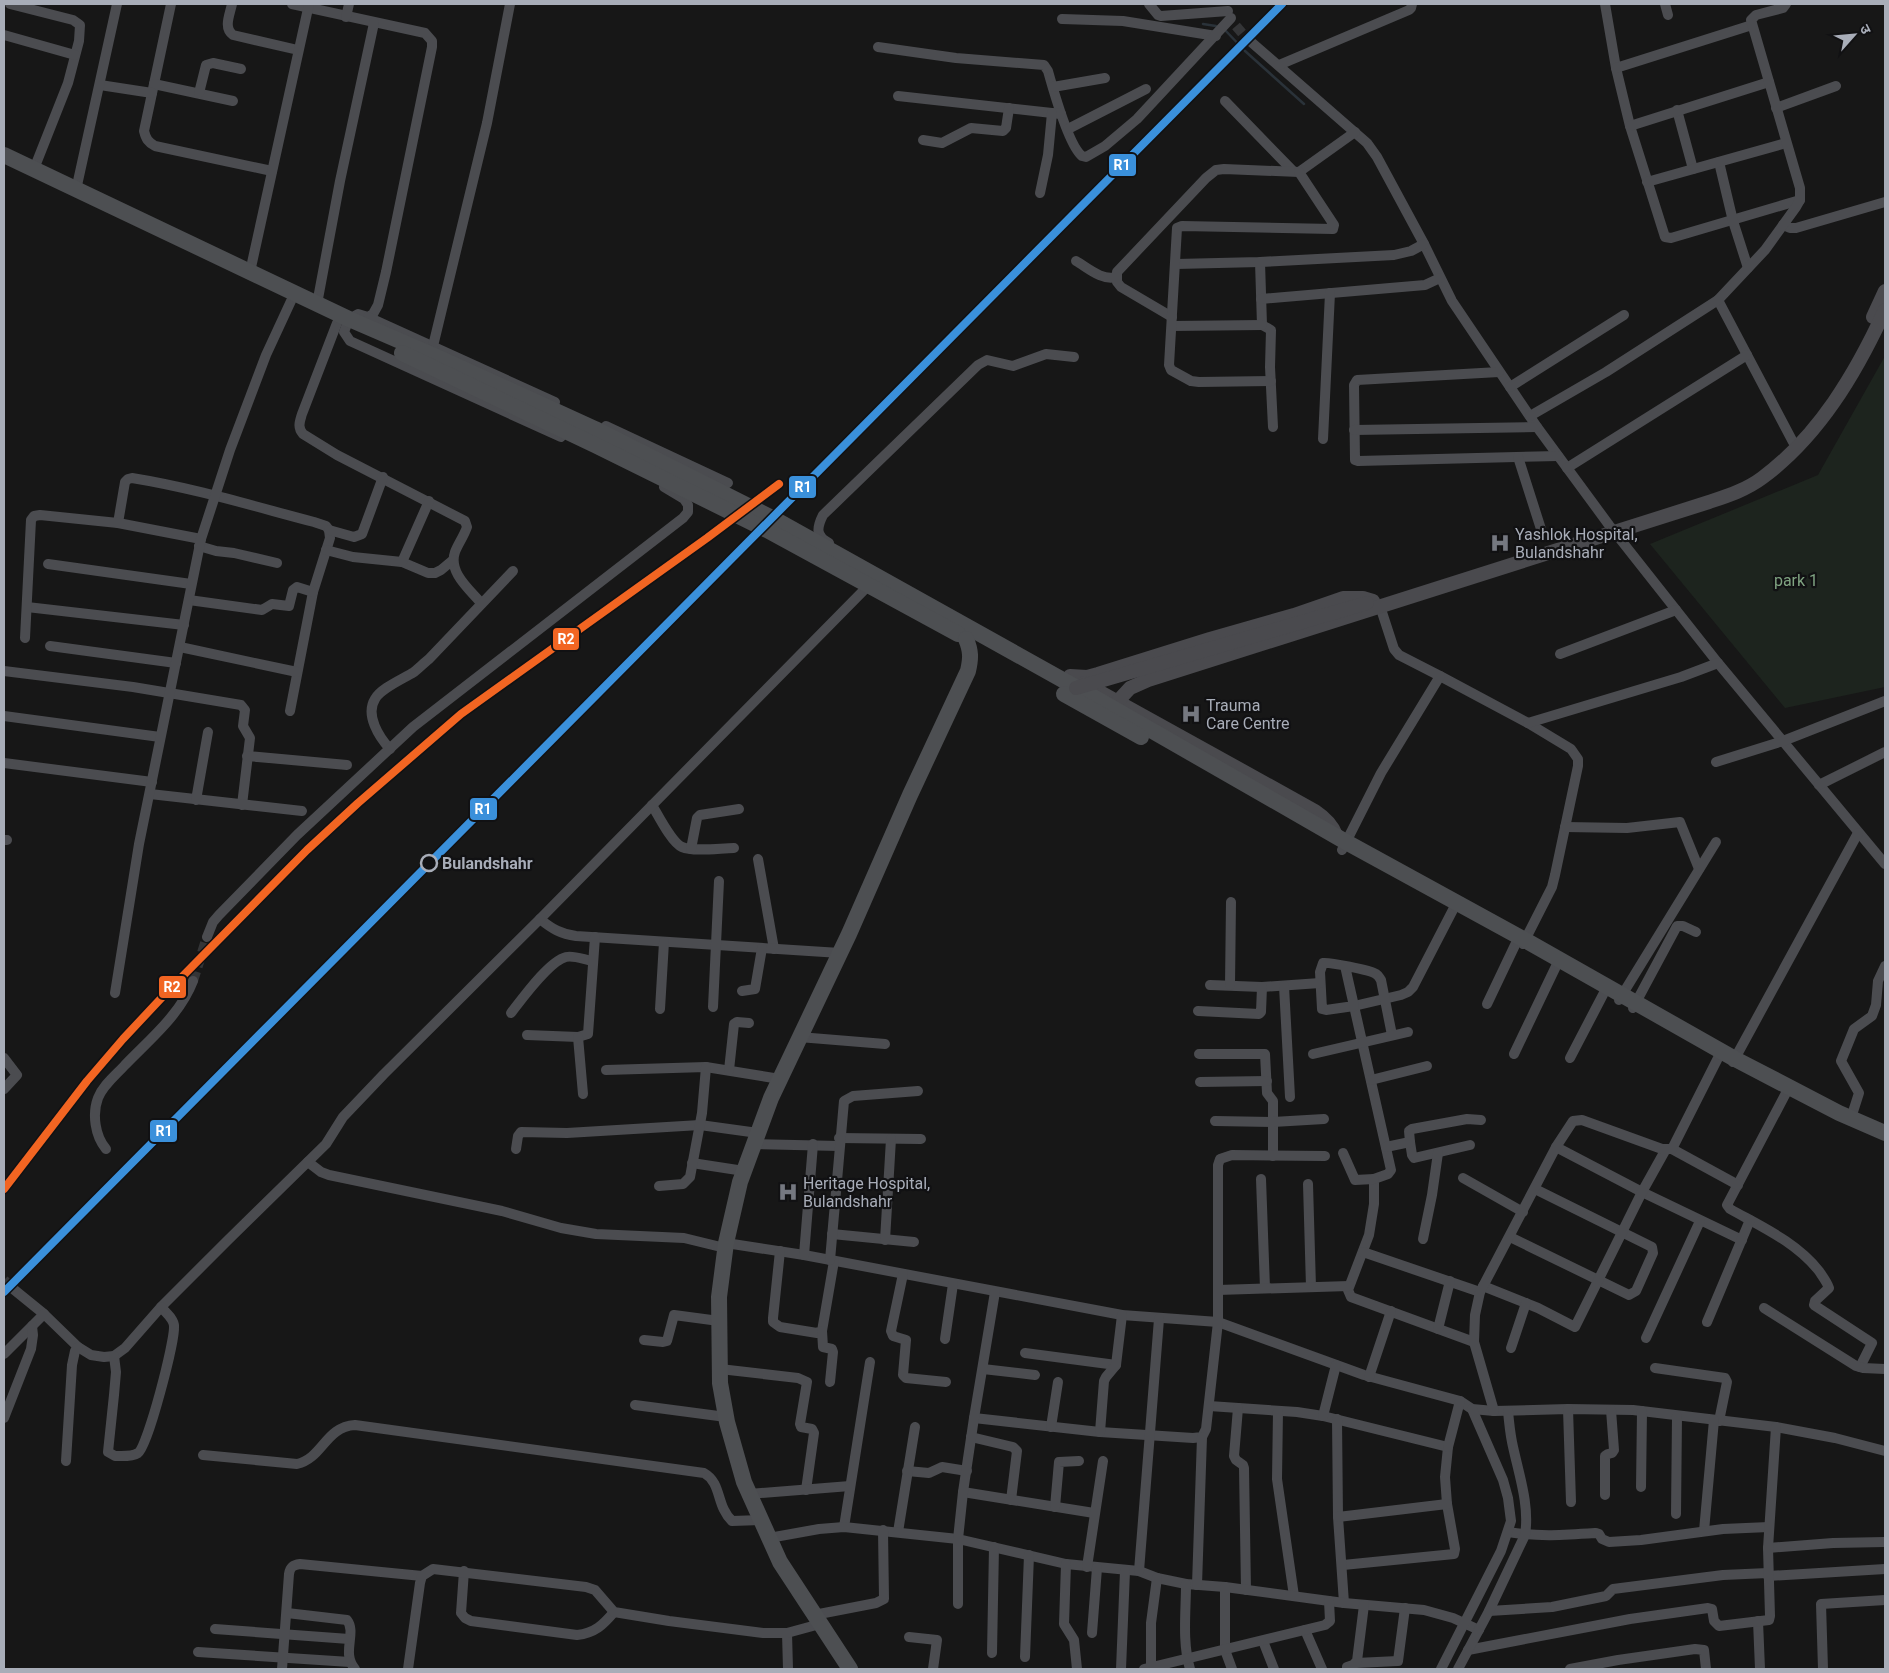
<svg xmlns="http://www.w3.org/2000/svg" width="1889" height="1673" font-family="Roboto,'Noto Sans Devanagari',sans-serif">
  <style>
    .green { fill: #1d241e }
    .lines { fill: none; stroke-linecap: round; stroke-linejoin: round }
    .stream { stroke: #2a3239; stroke-width: 2.5 }
    .street-tunnel { stroke: #343537; stroke-width: 10; stroke-dasharray: 10 5; stroke-linecap: butt }
    .street { stroke: #4b4c50; stroke-width: 10 }
    .secondary { stroke: #4a4a4e; stroke-width: 14 }
    .primary { stroke: #4d4f52; stroke-width: 16 }
    .secondary-bridge { stroke: #4a4a4e; stroke-width: 14 }
    .rail-1-casing { stroke: #111113; stroke-width: 11 }
    .rail-2-casing { stroke: #111113; stroke-width: 11 }
    .rail-1 { stroke: #3a90db; stroke-width: 8 }
    .rail-2 { stroke: #f26522; stroke-width: 8 }
    .stop-dot { fill: #111113; stroke: #a8adb8; stroke-width: 2.5 }
    .labels { text-anchor: middle; dominant-baseline: central; stroke-width: 4.5; stroke-linejoin: round; paint-order: stroke }
    .poi-label { font-size: 16px; fill: #a8adb8; stroke: #111113; text-anchor: start }
    .park-label { font-size: 16px; fill: #7fa381; stroke: #111113 }
    .stop-label { font-size: 16px; font-weight: bold; fill: #a8adb8; stroke: #111113; text-anchor: start }
    .line-badge { stroke: #111113; stroke-width: 2 }
    .badge-label { font-size: 14px; text-anchor: middle; font-weight: bold; fill: #fff }
  </style>
  <rect width="100%" height="100%" fill="#171717"/>
  <!-- green -->
  <polygon class="green" points="1885,356 1885,687 1785,708 1650,544 1818,475"/>
  <g class="lines">
    <!-- stream -->
    <g class="stream">
      <polyline points="1203,24 1216,26"/>
      <polyline points="1224,29 1245,51 1304,104"/>
    </g>
    <!-- street-tunnel -->
    <g class="street-tunnel">
      <polyline points="1236,26 1242,33"/>
      <polyline points="193,981 207,937"/>
      <polyline points="4,1280 12,1288"/>
    </g>
    <!-- street -->
    <g class="street">
      <polyline points="10,4 73,20 80,25 79,41 68,83 34,169"/>
      <path d="M171 4 144 131C146 139 148 142 155 146L272 171"/>
      <path d="M232 4C230 14 223 28 233 35L298 50"/>
      <polyline points="292,4 425,33 432,41 432,47 386,272 378,305 373,314 368,317 358,314 349,319 344,332 350,341 561,437"/>
      <polyline points="1149,4 1158,15 1161,16 1228,11"/>
      <polyline points="1605,4 1616,68 1630,126 1665,237 1671,238 1800,200"/>
      <polyline points="1665,4 1668,15"/>
      <polyline points="346,17 349,4"/>
      <polyline points="1062,19 1123,21 1216,36"/>
      <polyline points="4,35 75,55"/>
      <polyline points="1250,41 1367,143 1377,157 1424,244 1452,301 1537,427 1609,525 1718,663 1885,864"/>
      <path d="M878 47 956 58 1044 65 1048 71C1053 89 1069 146 1082 156L1086 157 1105 146 1137 119 1231 18"/>
      <polyline points="1279,65 1409,10 1411,8 1412,4"/>
      <polyline points="1616,68 1752,25"/>
      <polyline points="154,84 233,101"/>
      <polyline points="100,85 152,93"/>
      <polyline points="1053,87 1105,78"/>
      <polyline points="199,93 206,65 213,63 241,69"/>
      <polyline points="898,96 1061,114"/>
      <polyline points="1225,101 1293,171"/>
      <polyline points="1776,108 1836,86"/>
      <polyline points="1677,110 1693,169"/>
      <polyline points="1630,126 1769,82"/>
      <polyline points="1068,129 1146,89"/>
      <polyline points="923,140 942,143 971,128 1003,131 1006,128 1009,108"/>
      <polyline points="1719,162 1733,221 1748,268"/>
      <polyline points="1647,182 1786,143"/>
      <polyline points="76,190 117,4"/>
      <polyline points="1040,193 1048,155 1052,113"/>
      <polyline points="1783,225 1790,228 1796,228 1885,202"/>
      <path d="M1076 261C1088 268 1102 281 1116 277"/>
      <polyline points="1260,262 1262,325 1271,330 1270,367 1273,427"/>
      <polyline points="1176,264 1260,262 1394,255 1411,251 1424,244"/>
      <polyline points="250,272 309,4"/>
      <polyline points="1261,299 1425,285 1440,278"/>
      <polyline points="1718,300 1793,442"/>
      <polyline points="317,304 340,181 374,23"/>
      <polyline points="368,317 555,402"/>
      <polyline points="1172,317 1121,287 1117,282 1117,272 1206,178 1216,170 1224,169 1299,172 1355,132"/>
      <path d="M337 323 302 414C300 421 297 427 303 434L337 455 465 521 467 527C464 536 458 544 455 552 448 572 469 589 481 603"/>
      <polyline points="1172,326 1262,325"/>
      <polyline points="433,346 487,123 510,4"/>
      <polyline points="1499,372 1357,380 1354,385 1355,460 1358,461 1558,456"/>
      <polyline points="1271,381 1199,382 1191,381 1171,370 1169,365 1177,228 1182,226 1333,229 1334,225 1299,172"/>
      <polyline points="1510,387 1624,315"/>
      <polyline points="1530,416 1606,372 1718,300 1765,250 1796,207 1800,200 1800,188 1751,20 1756,15 1783,8 1786,4"/>
      <polyline points="606,426 728,483"/>
      <polyline points="1354,430 1537,427"/>
      <polyline points="1323,439 1330,293"/>
      <polyline points="1518,457 1541,529"/>
      <polyline points="1567,468 1747,355"/>
      <path d="M118 523 125 482 128 479 132 478C194 488 253 506 314 522L326 526 329 530 330 538 313 592 290 711"/>
      <polyline points="329,530 354,537 362,534 383,477"/>
      <path d="M829 543C815 536 817 527 823 515L978 365 987 360 1013 366 1046 354 1074 357"/>
      <polyline points="199,546 216,551 234,553 277,563"/>
      <polyline points="326,550 353,557 402,562 428,573 435,573 441,570 453,560"/>
      <polyline points="402,562 429,501"/>
      <polyline points="48,564 191,584"/>
      <polyline points="189,600 262,610 272,604 289,606 293,590 297,587 313,592"/>
      <polyline points="27,607 184,625"/>
      <polyline points="25,638 31,520 34,516 40,515 118,523 201,539"/>
      <polyline points="50,646 176,663"/>
      <polyline points="180,647 297,672"/>
      <polyline points="1560,654 1676,610"/>
      <polyline points="4,671 133,687 241,705 245,710 243,726 250,738 242,805"/>
      <polyline points="1440,676 1528,723 1571,749 1578,759 1578,766 1555,875 1552,887 1523,944"/>
      <polyline points="4,716 160,737"/>
      <polyline points="1528,723 1681,677 1718,663"/>
      <path d="M390 749C379 737 365 715 375 699 381 688 403 679 414 672 419 668 424 663 429 659L513 571"/>
      <polyline points="247,756 347,765"/>
      <polyline points="1716,762 1783,741 1885,701"/>
      <polyline points="4,763 152,782"/>
      <polyline points="1819,785 1885,752"/>
      <polyline points="150,794 302,811"/>
      <polyline points="196,800 208,732"/>
      <path d="M652 805C658 815 672 843 682 847 694 852 721 848 734 848"/>
      <polyline points="1565,827 1627,828 1680,822 1699,869"/>
      <polyline points="4,840 7,840"/>
      <polyline points="691,849 697,818 700,815 739,809"/>
      <polyline points="1342,850 1381,773 1440,676 1399,655 1394,649 1380,606"/>
      <polyline points="758,859 774,949"/>
      <polyline points="1457,902 1413,987 1408,992 1401,995 1354,1006 1391,1170 1388,1174 1374,1179 1374,1204 1369,1235 1348,1290 1351,1297 1474,1342"/>
      <path d="M540 919C552 929 561 934 576 936L840 953"/>
      <polyline points="207,937 213,922 219,915 297,835 413,727 683,518 688,512 688,505 684,499 664,487"/>
      <path d="M1345 966 1354 1006 1326 1010 1322 1009 1320 972 1323 963C1329 962 1370 970 1376 974 1379 976 1379 977 1381 980L1392 1035"/>
      <polyline points="1210,985 1262,987 1320,983"/>
      <polyline points="1230,985 1231,902"/>
      <polyline points="1284,986 1290,1097"/>
      <polyline points="742,991 755,989 762,948"/>
      <polyline points="115,993 139,844 201,539 230,450 266,355 291,301"/>
      <polyline points="1619,1000 1716,842"/>
      <polyline points="1487,1004 1516,943"/>
      <polyline points="713,1007 719,881"/>
      <polyline points="1633,1008 1677,926 1683,926 1696,932"/>
      <polyline points="660,1009 664,942"/>
      <polyline points="1198,1011 1259,1014 1261,1012 1262,987"/>
      <path d="M511 1013C522 999 549 961 566 957 574 955 585 960 593 961"/>
      <polyline points="527,1035 578,1037 588,1034 595,937"/>
      <polyline points="578,1037 583,1094"/>
      <polyline points="799,1037 885,1044"/>
      <polyline points="1199,1054 1265,1054 1267,1093 1273,1101 1273,1156"/>
      <polyline points="1313,1054 1408,1032"/>
      <polyline points="1514,1054 1559,960"/>
      <polyline points="4,1058 17,1075 4,1089"/>
      <polyline points="1570,1058 1607,987"/>
      <polyline points="1733,1062 1858,833"/>
      <polyline points="606,1070 706,1067 780,1079"/>
      <polyline points="729,1070 734,1024 737,1022 749,1023"/>
      <polyline points="1371,1080 1427,1066"/>
      <polyline points="1200,1082 1267,1081"/>
      <path d="M1786 1093 1727 1205 1730 1209C1762 1227 1796 1242 1819 1271 1823 1277 1827 1282 1829 1288L1815 1301 1814 1305 1872 1343 1860 1367"/>
      <polyline points="1851,1118 1859,1093 1841,1061 1854,1029 1872,1016 1876,1005 1878,981 1885,966"/>
      <polyline points="1215,1121 1273,1122 1324,1119"/>
      <polyline points="839,1138 921,1139"/>
      <polyline points="1410,1142 1412,1155 1414,1158 1470,1145"/>
      <polyline points="754,1144 839,1146"/>
      <polyline points="1386,1147 1410,1142 1409,1131 1412,1129 1467,1119 1481,1120"/>
      <polyline points="1556,1147 1642,1192 1742,1240"/>
      <path d="M106 1149C95 1136 92 1114 98 1098 103 1085 116 1075 125 1065 150 1039 180 1015 193 981"/>
      <polyline points="516,1149 518,1136 521,1132 567,1133 700,1125 758,1133"/>
      <polyline points="1672,1149 1738,1185"/>
      <polyline points="1343,1153 1355,1180 1374,1179"/>
      <polyline points="308,1162 321,1172 329,1175 502,1211 561,1228 596,1234 684,1238 725,1248"/>
      <polyline points="692,1163 744,1171"/>
      <polyline points="1463,1178 1523,1212"/>
      <polyline points="1261,1179 1265,1288"/>
      <polyline points="1308,1184 1311,1287"/>
      <polyline points="659,1186 683,1184 690,1177 702,1113 706,1067"/>
      <polyline points="832,1234 914,1242"/>
      <polyline points="1510,1237 1629,1295 1636,1291 1653,1253 1652,1247 1535,1189"/>
      <polyline points="1423,1239 1432,1195 1438,1153"/>
      <polyline points="885,1240 891,1139"/>
      <polyline points="726,1243 804,1255 1122,1315 1218,1322 1364,1375 1460,1401 1472,1409 1494,1411 1568,1409 1633,1410 1776,1427 1835,1438 1885,1451"/>
      <polyline points="780,1251 773,1318 773,1322 780,1327 817,1333 822,1331 834,1261"/>
      <polyline points="1363,1252 1480,1292"/>
      <polyline points="804,1255 813,1144"/>
      <polyline points="830,1260 844,1101 853,1096 918,1091"/>
      <polyline points="903,1274 891,1331 893,1336 906,1340 903,1375 906,1378 946,1382"/>
      <polyline points="1483,1286 1538,1308 1575,1327 1642,1192 1666,1149"/>
      <polyline points="12,1288 44,1314"/>
      <polyline points="1218,1290 1349,1286"/>
      <polyline points="1764,1308 1856,1366 1863,1368 1885,1369"/>
      <polyline points="1707,1322 1750,1220"/>
      <polyline points="1438,1329 1450,1281"/>
      <polyline points="822,1331 823,1347 832,1349 833,1352 830,1382"/>
      <polyline points="1646,1338 1700,1221"/>
      <polyline points="945,1339 953,1284"/>
      <polyline points="644,1340 663,1342 667,1341 674,1315 719,1321"/>
      <polyline points="1511,1348 1526,1303"/>
      <polyline points="1025,1353 1116,1365"/>
      <polyline points="4,1354 44,1314 78,1347 91,1355 104,1357 114,1356 125,1348 161,1307 227,1241 326,1144 343,1117 384,1074 540,919 868,586"/>
      <path d="M114 1356 116 1372 114 1395 108 1452 115 1456C122 1456 132 1457 138 1453 148 1446 175 1341 174 1326 174 1319 166 1313 161 1307"/>
      <polyline points="1655,1368 1725,1378 1727,1382 1719,1421"/>
      <polyline points="720,1369 798,1378 807,1382 800,1424 801,1427 812,1429 814,1433 806,1490"/>
      <polyline points="983,1369 1035,1375"/>
      <polyline points="1369,1377 1391,1311"/>
      <polyline points="635,1405 726,1417"/>
      <polyline points="1209,1406 1297,1412 1323,1416 1448,1447 1445,1477 1447,1504 1455,1549 1454,1554 1343,1565"/>
      <polyline points="1238,1408 1234,1456 1236,1460 1243,1465 1244,1468 1246,1590"/>
      <polyline points="1568,1409 1571,1502"/>
      <polyline points="1278,1411 1277,1479 1294,1596"/>
      <polyline points="1494,1411 1474,1342 1475,1315 1480,1292 1556,1147 1573,1121 1582,1120 1662,1149 1672,1149 1718,1058"/>
      <polyline points="1323,1416 1336,1365"/>
      <polyline points="4,1418 31,1349 33,1335 32,1326"/>
      <polyline points="974,1418 1100,1432 1193,1438 1202,1437 1206,1429 1218,1322 1218,1165 1220,1159 1232,1155 1325,1156"/>
      <polyline points="1337,1419 1338,1517 1344,1603"/>
      <polyline points="1051,1427 1058,1382"/>
      <polyline points="1100,1432 1104,1381 1106,1377 1116,1365 1122,1315"/>
      <polyline points="971,1437 1013,1447 1017,1451 1011,1500"/>
      <polyline points="1448,1447 1460,1401"/>
      <path d="M203 1455 297 1464C323 1458 325 1427 355 1425L704 1473C722 1483 716 1506 732 1521L761 1520"/>
      <polyline points="66,1461 72,1365 75,1351 78,1347"/>
      <polyline points="907,1471 929,1473 942,1467 967,1471"/>
      <polyline points="1641,1487 1642,1411"/>
      <polyline points="963,1492 1094,1513"/>
      <polyline points="749,1494 850,1486"/>
      <polyline points="1605,1495 1605,1456 1608,1454 1612,1453 1614,1450 1611,1410"/>
      <polyline points="1055,1507 1059,1462 1079,1461"/>
      <polyline points="1676,1514 1677,1416"/>
      <polyline points="1338,1517 1447,1504"/>
      <polyline points="844,1527 870,1362"/>
      <polyline points="1704,1531 1714,1420"/>
      <polyline points="898,1532 915,1427"/>
      <path d="M1508 1532C1537 1537 1566 1535 1596 1533L1599 1534 1602 1539 1609 1542 1641 1540 1723 1529 1769 1527"/>
      <polyline points="769,1538 819,1529 844,1527 958,1539 1066,1564 1139,1571 1157,1578 1186,1584 1225,1587 1344,1603 1424,1610 1453,1618 1479,1630"/>
      <polyline points="1768,1548 1833,1543 1885,1542"/>
      <polyline points="1066,1564 1064,1624 1074,1640 1077,1669"/>
      <polyline points="1087,1567 1103,1461"/>
      <path d="M464 1571 461 1613 465 1618 471 1621 577 1635C595 1633 603 1625 614 1612"/>
      <polyline points="1139,1571 1159,1319"/>
      <polyline points="1768,1576 1885,1569"/>
      <path d="M1186 1584C1186 1612 1182 1642 1190 1669"/>
      <polyline points="1197,1585 1202,1437"/>
      <polyline points="1225,1587 1225,1650 1232,1669"/>
      <polyline points="958,1604 958,1539 963,1492 974,1418 995,1292"/>
      <polyline points="1489,1611 1552,1607 1606,1596 1613,1589 1723,1575 1768,1573"/>
      <path d="M287 1613 347 1620C357 1633 341 1653 355 1669"/>
      <polyline points="814,1615 876,1603 884,1599 883,1530"/>
      <polyline points="1758,1621 1760,1669"/>
      <polyline points="215,1629 349,1639"/>
      <polyline points="1305,1630 1322,1669"/>
      <polyline points="787,1633 788,1669"/>
      <polyline points="1092,1633 1097,1568"/>
      <polyline points="909,1637 937,1640 933,1669"/>
      <polyline points="1263,1641 1274,1669"/>
      <polyline points="1468,1650 1630,1619 1708,1608 1712,1609 1714,1621 1719,1626 1769,1620 1770,1616 1768,1548 1776,1427"/>
      <polyline points="198,1652 350,1662"/>
      <polyline points="992,1653 994,1547"/>
      <polyline points="1025,1657 1029,1555"/>
      <polyline points="1356,1663 1398,1661 1405,1608"/>
      <path d="M282 1669 289 1574C290 1567 293 1565 300 1564L422 1576"/>
      <polyline points="408,1669 420,1583 422,1576 433,1569 586,1587 595,1590 614,1612 669,1621 763,1633 787,1633 820,1624"/>
      <polyline points="1121,1669 1125,1571"/>
      <polyline points="1144,1669 1325,1625 1330,1621 1329,1601"/>
      <polyline points="1151,1669 1151,1623 1157,1578"/>
      <polyline points="1347,1669 1347,1667 1353,1665 1357,1661 1364,1605"/>
      <polyline points="1441,1669 1501,1551 1511,1521 1508,1498 1503,1480 1472,1409"/>
      <path d="M1458 1669 1489 1611 1525 1535C1530 1504 1518 1472 1512 1442 1510 1432 1509 1422 1508 1411"/>
      <polyline points="1570,1669 1618,1660 1695,1649 1704,1650 1706,1669"/>
      <polyline points="1823,1669 1821,1604 1885,1600"/>
    </g>
    <!-- secondary -->
    <g class="secondary">
      <polyline points="1873,317 1885,291"/>
      <polyline points="1070,676 1087,677 1098,674 1210,639 1294,615 1343,598 1363,598 1373,601"/>
      <path d="M1084 683 1315 811C1324 817 1332 824 1336 835"/>
      <path d="M1118 701 1130 688 1148 680 1709 502C1727 496 1746 490 1762 478 1819 436 1856 373 1885 310"/>
    </g>
    <!-- primary -->
    <g class="primary">
      <polyline points="4,155 349,319 437,357 595,429 776,520 1095,698 1346,842 1525,940 1735,1059 1839,1113 1885,1133"/>
      <polyline points="402,353 595,445 767,530 958,634"/>
      <polyline points="1064,694 1141,737"/>
      <path d="M850 1669 780 1562 744 1482 727 1422 720 1383 719 1297 726 1243 740 1182 771 1098 849 934 910 795 968 671C971 658 971 651 966 639"/>
    </g>
    <!-- secondary-bridge -->
    <polyline class="secondary-bridge" points="1076,688 1367,603"/>
    <defs>
      <polyline id="rail-1" points="4,1292 1282,4"/>
      <polyline id="rail-2" points="4,1189 87,1081 123,1039 167,992 307,850 358,803 461,714 707,538 779,484"/>
    </defs>
    <!-- rail-1 casing -->
    <use href="#rail-1" class="rail-1-casing"/>
    <!-- rail-2 casing -->
    <use href="#rail-2" class="rail-2-casing"/>
    <!-- rail-1 -->
    <use href="#rail-1" class="rail-1"/>
    <!-- rail-2 -->
    <use href="#rail-2" class="rail-2"/>
  </g>
  <!-- icons -->
  <defs>
    <symbol id="hospital-bare" viewBox="-9 -9 18 18"><path d="M-5-5h3v3.5h4V-5h3V5h-3V1.5h-4V5h-3Z" fill="#757880" stroke="#111113" stroke-width="2.5" paint-order="stroke"/></symbol>
  </defs>
  <g fill-rule="evenodd">
    <use href="#hospital-bare" x="1486" y="529" width="28" height="28"/>
    <use href="#hospital-bare" x="1177" y="700" width="28" height="28"/>
    <use href="#hospital-bare" x="774" y="1178" width="28" height="28"/>
  </g>
  <!-- markers -->
  <circle class="stop-dot" cx="429" cy="863" r="8"/>
  <g class="labels">
    <!-- poi labels -->
    <g class="poi-label">
      <text x="1515" y="534">Yashlok Hospital,<tspan x="1515" dy="18">Bulandshahr</tspan></text>
      <text x="1206" y="705">Trauma<tspan x="1206" dy="18">Care Centre</tspan></text>
      <text x="803" y="1183">Heritage Hospital,<tspan x="803" dy="18">Bulandshahr</tspan></text>
    </g>
    <!-- park labels -->
    <g class="park-label">
      <text x="1796" y="580">park 1</text>
    </g>
    <!-- stop labels -->
    <g class="stop-label">
      <text x="442" y="863">Bulandshahr</text>
    </g>
  </g>
  <g class="line-badge">
    <rect x="1108" y="153" width="29" height="24" rx="5" fill="#3a90db"/>
    <rect x="788" y="475" width="29" height="24" rx="5" fill="#3a90db"/>
    <rect x="552" y="627" width="28" height="24" rx="5" fill="#f26522"/>
    <rect x="469" y="797" width="29" height="24" rx="5" fill="#3a90db"/>
    <rect x="158" y="975" width="29" height="24" rx="5" fill="#f26522"/>
    <rect x="149" y="1119" width="29" height="24" rx="5" fill="#3a90db"/>
  </g>
  <g class="badge-label">
    <text x="1122" y="170">R1</text>
    <text x="803" y="492">R1</text>
    <text x="566" y="644">R2</text>
    <text x="483" y="814">R1</text>
    <text x="172" y="992">R2</text>
    <text x="164" y="1136">R1</text>
  </g>
  <!-- border -->
  <rect width="1889" height="1673" fill="none" stroke="#a8adb8" stroke-width="10"/>
  <!-- north arrow -->
  <g transform="translate(1854 35) rotate(63)" stroke="#111113" stroke-width="4" paint-order="stroke">
  <path d="M0-4L9 19L0 12L-9 19Z" fill="#a8adb8"/>
  <text y="-8" font-size="14" font-weight="bold" text-anchor="middle" fill="#a8adb8">उ</text>
  </g>
</svg>
